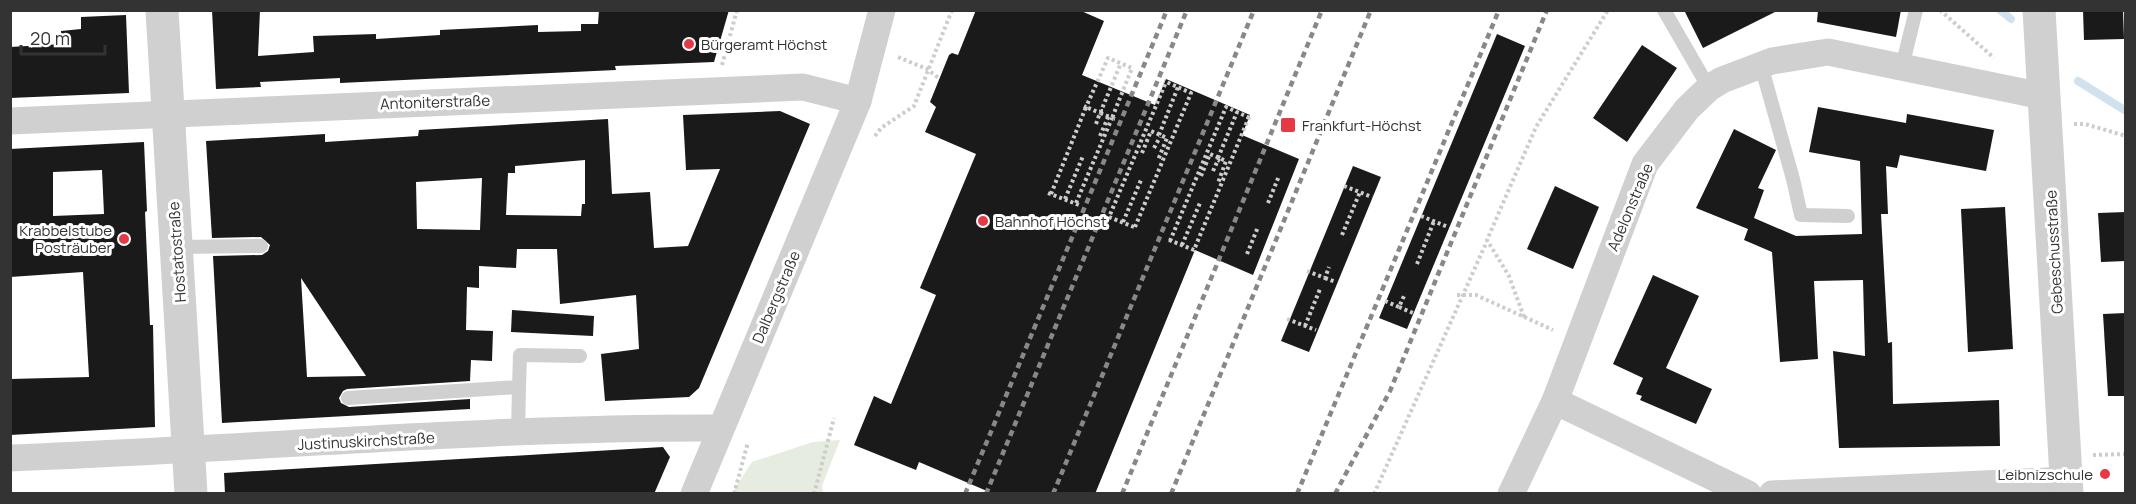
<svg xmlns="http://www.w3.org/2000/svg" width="2136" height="504" font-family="Manrope,sans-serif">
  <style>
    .green { fill: #e6ecdf }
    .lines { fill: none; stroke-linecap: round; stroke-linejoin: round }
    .stream { stroke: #cfe2ee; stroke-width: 8 }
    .building { fill: #1a1a1a; fill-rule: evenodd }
    .path { stroke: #cdcdcd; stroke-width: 4; stroke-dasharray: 3 3; stroke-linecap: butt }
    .service { stroke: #d0d0d0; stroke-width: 14 }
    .minor { stroke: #d0d0d0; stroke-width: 27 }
    .tertiary { stroke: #d0d0d0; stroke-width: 33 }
    .rail { stroke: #888; stroke-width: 4.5; stroke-dasharray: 6 4.5; stroke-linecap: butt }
    .poi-dot { fill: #e63946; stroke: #fff; stroke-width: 2 }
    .labels { text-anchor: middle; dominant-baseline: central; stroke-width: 6; stroke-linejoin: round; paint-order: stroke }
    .poi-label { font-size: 15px; fill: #333; stroke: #fff; text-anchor: start }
    .street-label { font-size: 15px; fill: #333; stroke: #fff }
  </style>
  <rect width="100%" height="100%" fill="#fff"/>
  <!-- green -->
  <polygon class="green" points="840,440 822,486 823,493 732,493 752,462 813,442"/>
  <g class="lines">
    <!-- stream -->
    <g class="stream">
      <polyline points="2000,10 2011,19"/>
      <polyline points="2078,81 2126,111"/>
    </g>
  </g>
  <!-- building -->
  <g class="building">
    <polygon points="212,10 260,10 258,56 314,52 313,36 376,34 376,39 440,35 440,30 538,25 538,32 581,31 581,24 598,24 599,10 729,10 714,62 615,66 616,70 340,83 340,78 260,82 261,87 216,89"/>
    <polygon points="976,10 1079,10 1104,21 1082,75 1155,105 1166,79 1250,115 1242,135 1299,159 1253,275 1195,250 1095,494 994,494 919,462 916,470 854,445 874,396 891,404 936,295 920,288 976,154 925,132 936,107 930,102 949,55 952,53 958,55"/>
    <polygon points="1684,10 1779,10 1703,48"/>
    <polygon points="1818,10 1901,10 1896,37 1817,22"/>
    <polygon points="2083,10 2123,10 2124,39 2084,40"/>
    <polygon points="126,15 129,93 10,98 10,47 62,44 61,31 81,29 81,17"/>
    <polygon points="1497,34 1525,46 1407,329 1379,318"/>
    <polygon points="1642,45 1677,68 1627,142 1593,118"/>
    <polygon points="1818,107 1906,123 1907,114 1994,130 1986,171 1900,155 1897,168 1886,166 1888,214 1881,214 1888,343 1892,342 1893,404 1999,400 2000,446 1839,448 1833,351 1865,356 1863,280 1814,281 1818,359 1780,362 1772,252 1744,240 1748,229 1696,208 1734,129 1776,150 1758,188 1764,190 1754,218 1796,236 1862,234 1860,161 1809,152"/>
    <path d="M780 111 810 124 699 388 689 397 605 401 601 354 639 349 636 295 560 304 557 249H517L516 268 479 266V288L467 287 466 330 493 331 492 361 471 360 470 381 347 389 343 391 339 398 341 403 349 407 470 399V409L222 423 213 256 262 255 268 251 270 245 261 237 212 238 206 141 325 134V142L418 136 419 130 608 119 612 194 650 192 654 248 688 246 720 169 686 170 683 115ZM585 160V204H582L581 216 506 215 508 173H515V166ZM482 178 480 230 417 229 416 182ZM301 278 366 376 307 377Z"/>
    <path d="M144 142 147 211 145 212 150 325H153L155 427 10 435V379L89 377 83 272 10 277V149ZM102 170 104 214 53 216V172Z"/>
    <polygon points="1353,166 1381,177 1309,352 1281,341"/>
    <polygon points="1555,186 1599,207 1573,269 1527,249"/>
    <polygon points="2005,207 2013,349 1968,352 1961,209"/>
    <polygon points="2126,212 2126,261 2101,262 2098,213"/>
    <polygon points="1653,275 1699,296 1666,368 1712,389 1696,424 1640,400 1642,396 1636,394 1643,378 1613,364"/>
    <polygon points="512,310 594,316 593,336 511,332"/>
    <polygon points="2126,313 2126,396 2108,396 2103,314"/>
    <polygon points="663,447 670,457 654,494 225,494 224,473"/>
  </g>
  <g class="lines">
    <!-- path -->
    <g class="path">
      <polyline points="1940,10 1994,58"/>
      <polyline points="898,57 927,69 940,79"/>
      <polyline points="722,65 737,10"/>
      <polyline points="1084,106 1086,107 1108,58 1132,68 1112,118 1115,119"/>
      <polyline points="1103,111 1101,111 1121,63"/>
      <polyline points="2074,124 2085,124 2126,136"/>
      <polyline points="1159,135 1178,87"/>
      <polyline points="875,136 881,128 914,106 952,10"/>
      <polyline points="1100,136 1109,115"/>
      <polyline points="1154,148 1160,137"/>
      <polyline points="1142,153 1151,131 1167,138 1158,160"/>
      <polyline points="1218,158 1237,112"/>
      <polyline points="1213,171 1218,160 1220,161"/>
      <polyline points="1201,176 1210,154 1226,161 1218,183"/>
      <polyline points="1344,186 1372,197"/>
      <polyline points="1048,193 1079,205"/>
      <polyline points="1051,194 1086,107 1100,113"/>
      <polyline points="1065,199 1083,156"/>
      <polyline points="1076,203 1112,118 1100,113 1096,124"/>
      <polyline points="1268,203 1279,176"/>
      <polyline points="1421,216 1448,227"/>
      <polyline points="1123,222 1141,180"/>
      <polyline points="1134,227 1109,217 1166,82"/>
      <polyline points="1135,227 1191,93 1164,81"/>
      <polyline points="1342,235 1360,192"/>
      <polyline points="1169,240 1194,250 1249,117"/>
      <polyline points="1170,241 1226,107 1250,118"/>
      <polyline points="1182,245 1200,203"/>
      <polyline points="1247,254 1258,227"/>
      <polyline points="1417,264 1434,221"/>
      <polyline points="1307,271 1325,278 1329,267"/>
      <polyline points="1325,278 1336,282"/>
      <polyline points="1457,295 1476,295 1553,330"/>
      <polyline points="1385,301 1399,307 1404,296"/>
      <polyline points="1399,307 1413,313"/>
      <polyline points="1524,317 1509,276 1487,240 1536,127 1608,10"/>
      <polyline points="1287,319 1316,330"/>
      <polyline points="1305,326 1320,289"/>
      <polyline points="2093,455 2126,454"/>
      <polyline points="734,494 748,442"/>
      <polyline points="814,494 834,418"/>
      <polyline points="1374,494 1487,241"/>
    </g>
    <!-- service -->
    <g class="service">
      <polyline points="1664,10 1709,88"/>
      <polyline points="1761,65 1793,179 1801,215 1848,216"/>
      <polyline points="1902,67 1916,10"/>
      <polyline points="176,247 261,246"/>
      <polyline points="519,387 520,355 580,356"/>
      <polyline points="348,398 519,387 518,432"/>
    </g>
    <!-- minor -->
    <g class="minor">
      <polyline points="10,121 803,87 858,101"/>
      <polyline points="1555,401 1748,494"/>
      <path d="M10 458C247 449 484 427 721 428"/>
      <polyline points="694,494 858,101 882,10"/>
      <polyline points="1511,494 1555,401 1645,164 1687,109 1709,88 1722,80 1772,61 1828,52 2043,96"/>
      <polyline points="1772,494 2067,480"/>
    </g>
    <!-- tertiary -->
    <g class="tertiary">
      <polyline points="162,10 191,494"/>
      <polyline points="2039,10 2067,494"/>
    </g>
    <!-- rail -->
    <g class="rail">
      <polyline points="965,494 1167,10"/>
      <polyline points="986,494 1187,10"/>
      <polyline points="1053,494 1254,10"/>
      <polyline points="1122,494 1322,10"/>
      <polyline points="1171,494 1371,10"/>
      <polyline points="1297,494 1499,10"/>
      <polyline points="1335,494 1390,391 1547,10"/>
    </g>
  </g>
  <!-- markers -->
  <g class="poi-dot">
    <circle cx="689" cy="44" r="6"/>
    <rect x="1280" y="117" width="16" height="16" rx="3"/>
    <circle cx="983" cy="221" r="6"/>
    <circle cx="124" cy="239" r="6"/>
    <circle cx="2105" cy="474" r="6"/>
  </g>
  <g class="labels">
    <!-- poi labels -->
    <g class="poi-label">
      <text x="701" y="44">Bürgeramt Höchst</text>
      <text x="1302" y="125">Frankfurt-Höchst</text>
      <text x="995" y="221">Bahnhof Höchst</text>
      <text x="112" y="230" text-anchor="end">Krabbelstube<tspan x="112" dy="17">Posträuber</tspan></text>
      <text x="2093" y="474" text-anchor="end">Leibnizschule</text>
    </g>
    <!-- street labels -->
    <g class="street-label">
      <text transform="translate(435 102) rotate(-2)">Antoniterstraße</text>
      <text transform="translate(1630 207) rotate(-67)">Adelonstraße</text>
      <text transform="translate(177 252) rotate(-94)">Hostatostraße</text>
      <text transform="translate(2054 252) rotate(-93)">Gebeschusstraße</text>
      <text transform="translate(776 297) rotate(-67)">Dalbergstraße</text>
      <text transform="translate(366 441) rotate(-3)">Justinuskirchstraße</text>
    </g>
  </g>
  <!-- border -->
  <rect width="2136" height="504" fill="none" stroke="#333333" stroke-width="24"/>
  <!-- scale -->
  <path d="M21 45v9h84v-9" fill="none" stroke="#333333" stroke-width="3"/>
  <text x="30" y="45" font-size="18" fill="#333333" stroke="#ffffff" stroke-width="4.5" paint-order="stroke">20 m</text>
</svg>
